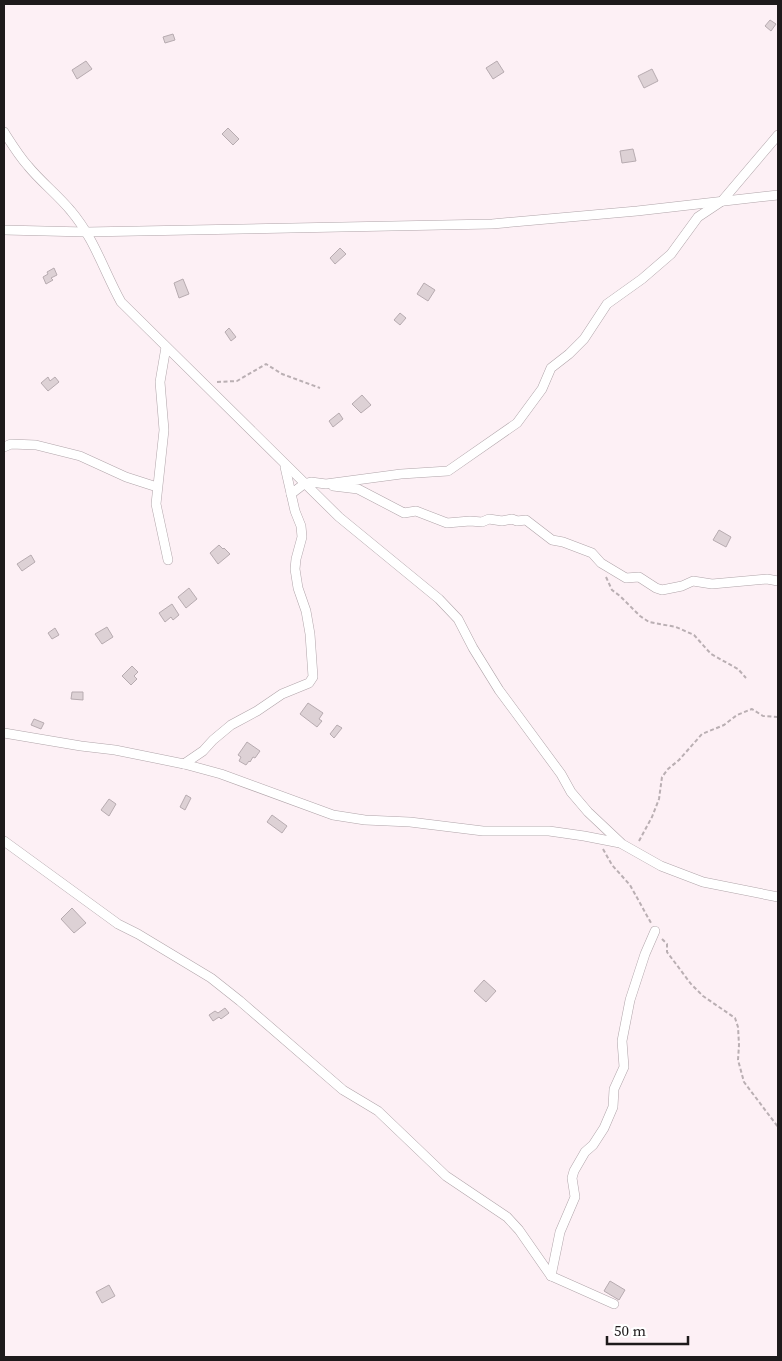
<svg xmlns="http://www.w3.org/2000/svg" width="782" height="1361" font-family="'Source Serif 4',serif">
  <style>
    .building { fill: #ddd1d5; stroke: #b7abb0 }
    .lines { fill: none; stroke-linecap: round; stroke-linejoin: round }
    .minor-casing { stroke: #b0a4a9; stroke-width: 10 }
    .path { stroke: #baafb3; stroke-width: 2; stroke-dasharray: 4 2.5; stroke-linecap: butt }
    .minor { stroke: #fff; stroke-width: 9 }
  </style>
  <rect width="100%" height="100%" fill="#fdf0f5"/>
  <!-- building -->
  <g class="building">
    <polygon points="770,20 776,24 771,31 765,26"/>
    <polygon points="173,34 175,40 165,43 163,37"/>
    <polygon points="86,61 92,69 77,79 72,70"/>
    <polygon points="497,61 504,72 493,79 486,68"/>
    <polygon points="652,69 658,81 644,88 638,76"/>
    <polygon points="228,128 239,139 233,145 222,134"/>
    <polygon points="633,149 636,161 622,163 620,151"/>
    <polygon points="340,248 346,254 335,264 330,258"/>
    <polygon points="54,268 57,275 51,278 53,280 46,284 43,277 48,274 47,272"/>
    <polygon points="183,279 189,294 179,298 174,283"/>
    <polygon points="424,283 435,290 428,301 417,294"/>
    <polygon points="400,313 406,318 400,325 394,320"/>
    <polygon points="229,328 236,337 231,341 225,332"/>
    <polygon points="48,377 50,381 55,377 59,382 48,391 41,383"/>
    <polygon points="362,395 371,405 361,413 352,404"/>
    <polygon points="339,413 343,419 333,427 329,421"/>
    <polygon points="719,530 731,537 726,547 713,540"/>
    <polygon points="219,545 223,549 224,548 230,554 218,564 210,553"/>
    <polygon points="31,555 35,562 22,571 17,564"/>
    <polygon points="189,588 197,599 186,608 178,597"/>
    <polygon points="172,604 179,615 173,620 171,617 165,622 159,613"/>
    <polygon points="107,627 113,637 102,644 95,634"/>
    <polygon points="55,628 59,635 52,639 48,633"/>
    <polygon points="132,666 138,672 134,676 137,679 131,685 122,676"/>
    <polygon points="72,692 83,692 83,700 71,699"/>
    <polygon points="308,703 323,713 319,719 322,721 317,727 300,714"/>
    <polygon points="34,719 44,723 41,729 31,725"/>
    <polygon points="337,725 342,728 334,738 330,734"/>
    <polygon points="247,742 260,751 255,758 253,757 250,762 249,761 246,765 239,761 241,757 238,755"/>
    <polygon points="186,795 191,798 185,810 180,807"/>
    <polygon points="109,799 116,804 109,816 101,810"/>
    <polygon points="272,815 287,826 282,833 267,822"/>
    <polygon points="72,908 86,923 74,933 61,919"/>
    <polygon points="484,980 496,991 486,1002 474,991"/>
    <polygon points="225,1008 229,1013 221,1019 219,1017 213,1021 209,1015 215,1011 218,1013"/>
    <polygon points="610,1281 625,1290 619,1300 604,1291"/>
    <polygon points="109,1285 115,1296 102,1303 96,1292"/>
  </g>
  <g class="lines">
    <defs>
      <g id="minor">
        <path d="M4 132C11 143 19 156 28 166 41 182 58 195 71 211 94 238 104 271 121 302L339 517 439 599 458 619 473 648 499 690 561 774 571 792 588 812 622 844 661 866 703 882 778 897"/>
        <polyline points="4,230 86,232 492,224 637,211 778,195"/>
        <polyline points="166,347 160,382 164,430 156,504 168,560"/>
        <polyline points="4,447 11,444 36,445 80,456 126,477 157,487"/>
        <polyline points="333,486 358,489 404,513 416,511 447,523 470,521 482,522 489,519 502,521 512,519 517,521 526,520 552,540 563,542 592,553 601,563 626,578 639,577 656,588 662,590 682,586 693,581 712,584 767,579 778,581"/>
        <polyline points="291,494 304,484 311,482 326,484 401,474 448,471 517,423 542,389 551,368 569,354 584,339 607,304 642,279 671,254 698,217 722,201 778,135"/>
        <polyline points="4,733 81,746 115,750 184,764 221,774 333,815 365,820 410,822 483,831 549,831 584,836 620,843"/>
        <polyline points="184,764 203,751 213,740 231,725 257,711 282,694 309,683 313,677 310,634 306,611 298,588 295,569 296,559 302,537 301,526 295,511 285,467"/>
        <polyline points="4,841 118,924 138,934 211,978 240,1001 343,1090 378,1111 446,1176 507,1217 519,1230 551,1276 614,1304"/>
        <polyline points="551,1276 560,1232 575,1197 572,1178 574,1171 585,1152 593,1145 604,1128 613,1107 614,1089 624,1067 622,1041 630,1000 645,954 655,931"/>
      </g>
    </defs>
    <!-- minor casing -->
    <use href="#minor" class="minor-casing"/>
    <!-- path -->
    <g class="path">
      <polyline points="217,382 237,381 266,364 282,374 320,388"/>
      <polyline points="606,577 612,590 620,596 640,616 649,622 676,627 694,635 711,654 738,669 746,678"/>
      <polyline points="639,841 652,817 659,799 662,777 668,769 679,760 702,734 724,725 737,715 752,709 763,716 778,717"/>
      <polyline points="603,849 612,865 630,885 651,923"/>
      <polyline points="662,939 667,944 667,952 691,984 703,996 735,1018 738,1027 739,1045 738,1060 744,1082 778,1127"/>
    </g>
    <!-- minor -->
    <use href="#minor" class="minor"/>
  </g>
  <!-- border -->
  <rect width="782" height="1361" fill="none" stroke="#1e1a1b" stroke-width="10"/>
  <!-- scale -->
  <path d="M607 1336v8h81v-8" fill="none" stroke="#1e1a1b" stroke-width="2.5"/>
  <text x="614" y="1336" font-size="15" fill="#1e1a1b" stroke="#ffffff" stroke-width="4" paint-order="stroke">50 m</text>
</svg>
